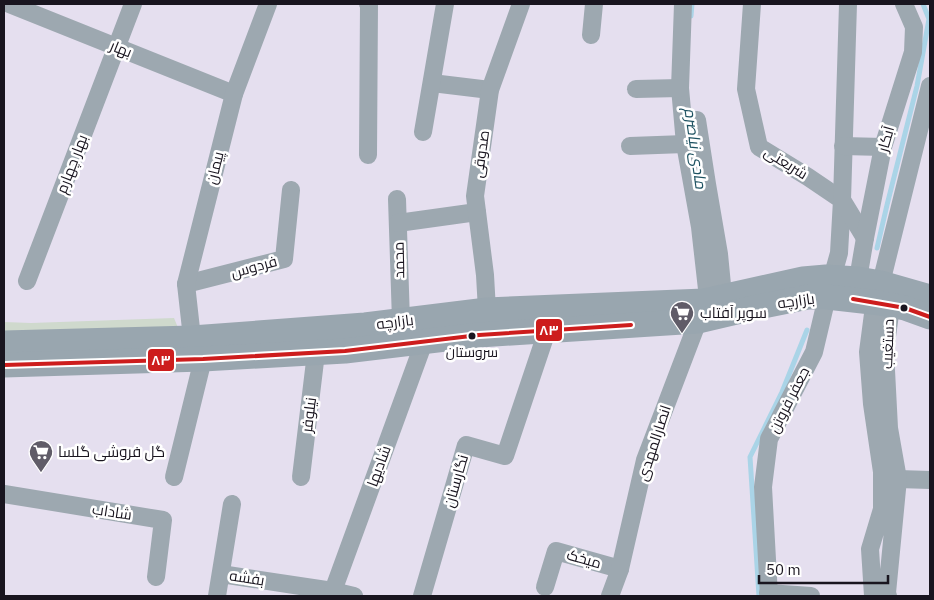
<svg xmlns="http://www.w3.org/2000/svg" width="934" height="600" viewBox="0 0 934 600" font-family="'IBM Plex Sans',Cairo,sans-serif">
  <rect width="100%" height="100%" fill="#e5dfef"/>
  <!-- green -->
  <polygon fill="#cfd9cd" points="174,318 181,335 4,342 4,322 31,323"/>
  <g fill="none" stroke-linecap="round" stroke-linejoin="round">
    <!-- stream -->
    <g stroke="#aad4e7" stroke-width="5">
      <polyline points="691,16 692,4"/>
      <polyline points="877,248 887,205 917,86 929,19 923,4"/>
      <polyline points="759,596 750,457 782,392 807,330"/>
    </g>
    <!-- minor -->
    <g stroke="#9da8b0" stroke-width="18">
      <polyline points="9,4 234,94"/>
      <polyline points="368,4 369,4 368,155"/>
      <polyline points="683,4 680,88 685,144 700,227 708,298 716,299 723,295 719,254 707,184 697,120"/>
      <polyline points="752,4 746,89 759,147 808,177 842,200 839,253 832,278"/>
      <polyline points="848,4 842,200 865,238"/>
      <polyline points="591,35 594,4"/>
      <polyline points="432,83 490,90"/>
      <polyline points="636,89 680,88"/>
      <polyline points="423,132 445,4"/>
      <polyline points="630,146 685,144"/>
      <polyline points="843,146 883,147"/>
      <polyline points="397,199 401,321"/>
      <polyline points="398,223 477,212"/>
      <polyline points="858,279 865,238 883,147 913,52 914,27 904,4"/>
      <polyline points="27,281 133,4"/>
      <polyline points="881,283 930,86"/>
      <polyline points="186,284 284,259 291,190"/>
      <polyline points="487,310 485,275 475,196 490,90 521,4"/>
      <polyline points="192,338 186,284 234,94 268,4"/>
      <polyline points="174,477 203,359"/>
      <polyline points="301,477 316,353"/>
      <polyline points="898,479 930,480"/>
      <polyline points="4,494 163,520 156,577"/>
      <polyline points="221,574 333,591 354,596"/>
      <polyline points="545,587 556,551 620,569"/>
      <polyline points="333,591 424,342"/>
      <polyline points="768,593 811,596"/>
      <polyline points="217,596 232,504"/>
      <polyline points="422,596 466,445 505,456 547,331"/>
      <polyline points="610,596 620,569 645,460 698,321"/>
      <polyline points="769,596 763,487 769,439 814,352 827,297"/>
      <polyline points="873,596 870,549 882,509 882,472 872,404 868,352 873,314 880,303 890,314 885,351 889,428 898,479 887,593 888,596"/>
    </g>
    <!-- secondary -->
    <g stroke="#99a6af" stroke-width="25">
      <polyline points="4,343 192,338 365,325 487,310 704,301 803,279 826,277 858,279 881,283 930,297"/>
      <polyline points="4,365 203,359 345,351 479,335 698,321 749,309 808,297 827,297 880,303 905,308 930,317"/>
    </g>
    <!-- bus-1 casing -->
    <g stroke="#fff" stroke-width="8">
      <g id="bus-1">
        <polyline points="853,299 905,308 930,317"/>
        <polyline points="4,365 203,359 345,351 479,335 631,325"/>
      </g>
    </g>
    <!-- bus-1 -->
    <use href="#bus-1" stroke="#cd1d1d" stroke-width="4"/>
  </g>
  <!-- icons -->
  <defs>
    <g id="supermarket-pin" transform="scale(1.25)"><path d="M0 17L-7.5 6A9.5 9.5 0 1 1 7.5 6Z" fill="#605c68" stroke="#fff"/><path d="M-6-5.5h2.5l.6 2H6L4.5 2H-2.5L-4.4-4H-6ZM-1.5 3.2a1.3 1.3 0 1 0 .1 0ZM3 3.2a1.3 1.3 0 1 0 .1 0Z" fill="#fff"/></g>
  </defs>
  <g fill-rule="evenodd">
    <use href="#supermarket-pin" x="682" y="313"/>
    <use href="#supermarket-pin" x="41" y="452"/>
  </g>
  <!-- markers -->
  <g fill="#19151f" stroke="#fff" stroke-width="2">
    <circle cx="904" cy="308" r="4.5"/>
    <circle cx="472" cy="336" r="4.5"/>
  </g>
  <g text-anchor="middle" stroke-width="5" stroke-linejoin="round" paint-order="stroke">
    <!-- bus labels -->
    <g font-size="14" fill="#19151f" stroke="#fff">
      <text x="472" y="357">سروستان</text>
    </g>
    <!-- street labels -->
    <g font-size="15" fill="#19151f" stroke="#fff">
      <text transform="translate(121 49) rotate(22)" y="5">بهار</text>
      <text transform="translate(886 139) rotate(-74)" y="5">آبکار</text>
      <text transform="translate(481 154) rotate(-82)" y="5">صدوقی</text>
      <text transform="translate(786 163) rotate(32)" y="5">شریعتی</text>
      <text transform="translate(72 164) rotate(-69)" y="5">بهار چهارم</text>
      <text transform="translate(215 168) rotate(-76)" y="5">پیمان</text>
      <text transform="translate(399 260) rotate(-91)" y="5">محمد</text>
      <text transform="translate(254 267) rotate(-15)" y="5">فردوس</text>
      <text transform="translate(796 301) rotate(-8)" y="5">بازارچه</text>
      <text transform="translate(395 322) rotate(-7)" y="5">بازارچه</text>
      <text transform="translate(888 344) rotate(-88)" y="5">دستغیب</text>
      <text transform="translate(789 400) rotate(-63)" y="5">جعفر فروتن</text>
      <text transform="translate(309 415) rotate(-83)" y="5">نیلوفر</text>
      <text transform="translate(654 443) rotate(-72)" y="5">انصارالمهدی</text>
      <text transform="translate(379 466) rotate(-70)" y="5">شادیها</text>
      <text transform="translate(456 481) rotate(-74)" y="5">نگارستان</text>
      <text transform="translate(112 512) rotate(9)" y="5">شاداب</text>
      <text transform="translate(584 559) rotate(16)" y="5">میخک</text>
      <text transform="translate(247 578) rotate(9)" y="5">بفشه</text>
    </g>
    <!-- poi labels -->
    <g font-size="15" fill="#19151f" stroke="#fff" text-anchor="start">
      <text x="700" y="318">سوپر آفتاب</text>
      <text x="58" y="457">گل فروشی گلسا</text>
    </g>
    <!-- water labels -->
    <g font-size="16" font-style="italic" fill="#1e5261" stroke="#fff">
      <text transform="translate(696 148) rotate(82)" y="6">مادی نیاصرم</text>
    </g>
  </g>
  <g stroke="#fff" stroke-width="2">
    <rect x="535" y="318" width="28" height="24" rx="5" fill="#cd1d1d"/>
    <rect x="147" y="348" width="28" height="24" rx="5" fill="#cd1d1d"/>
  </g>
  <g font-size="14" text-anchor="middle" font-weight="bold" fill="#fff">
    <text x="549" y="335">۸۳</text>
    <text x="161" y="365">۸۳</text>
  </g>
  <!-- border -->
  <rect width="934" height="600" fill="none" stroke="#19151f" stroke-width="10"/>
  <!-- scale -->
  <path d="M759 575v8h129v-8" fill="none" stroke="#19151f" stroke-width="2.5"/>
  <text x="766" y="575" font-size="15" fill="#19151f" stroke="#ffffff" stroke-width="4" paint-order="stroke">50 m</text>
</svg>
